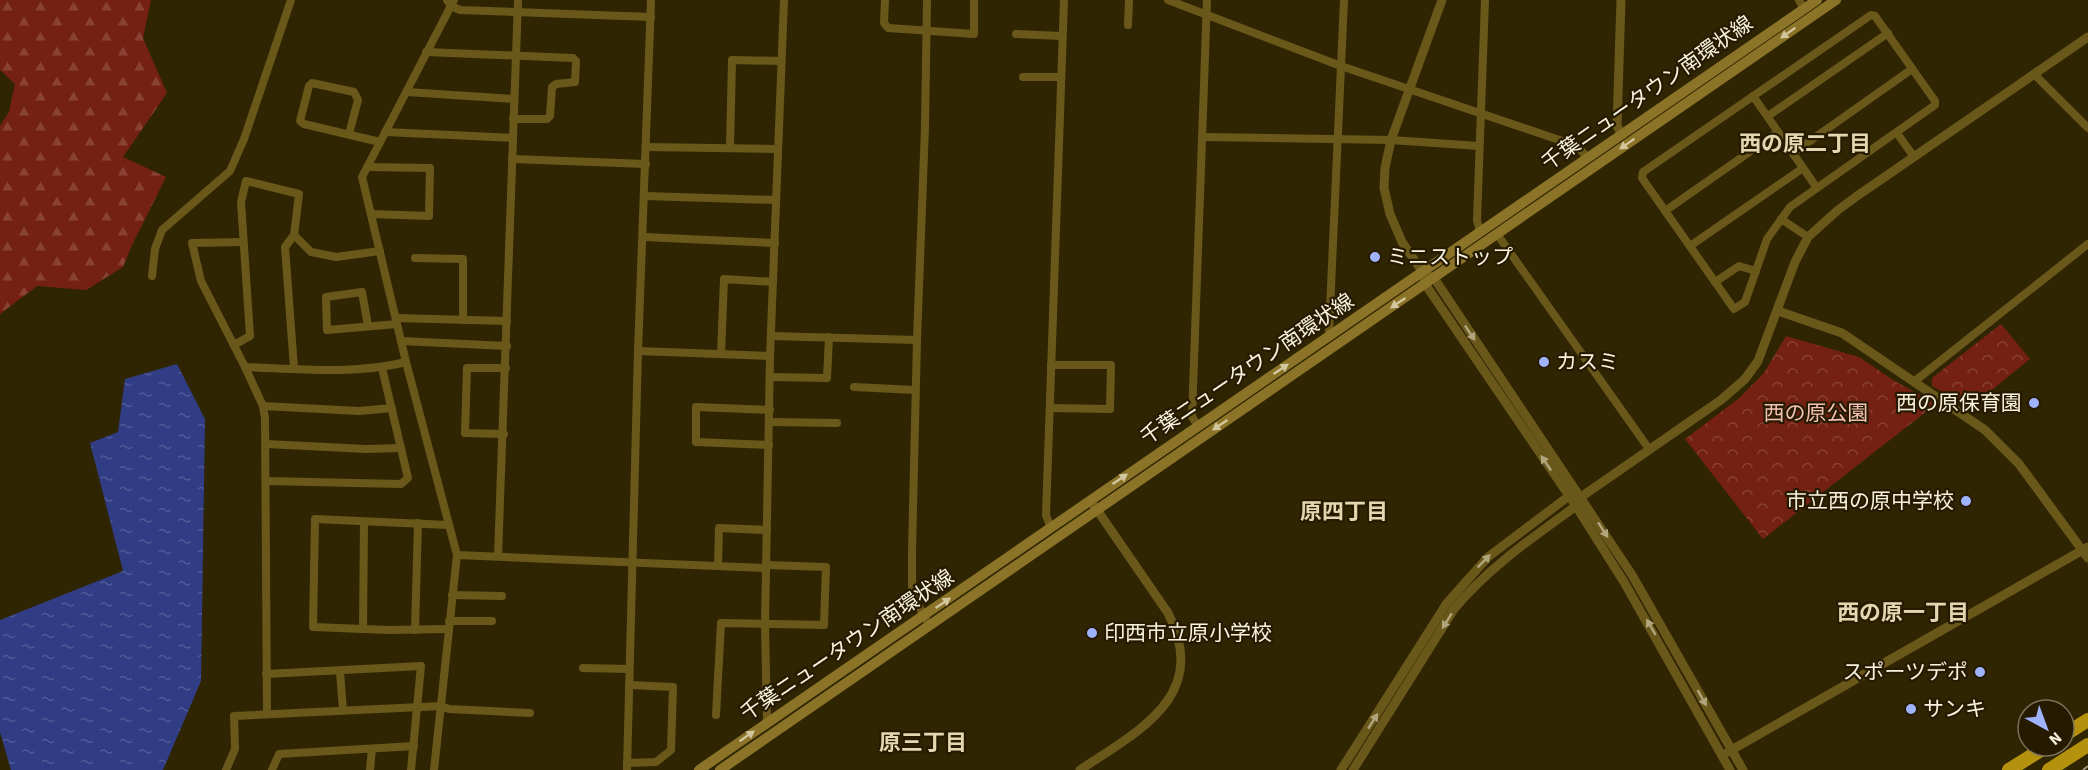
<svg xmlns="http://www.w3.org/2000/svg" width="2088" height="770" viewBox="0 0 2088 770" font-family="'Source Sans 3','Noto Sans JP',sans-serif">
  <defs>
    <pattern id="forest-firs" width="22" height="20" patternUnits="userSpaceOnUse" patternTransform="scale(1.5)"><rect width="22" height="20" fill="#742012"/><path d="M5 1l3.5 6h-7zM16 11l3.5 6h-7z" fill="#894134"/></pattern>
    <pattern id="park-crowns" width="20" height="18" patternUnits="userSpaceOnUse" patternTransform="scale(1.5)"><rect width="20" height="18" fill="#742012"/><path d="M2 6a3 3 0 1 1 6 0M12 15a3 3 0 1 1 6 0" fill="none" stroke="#894134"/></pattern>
    <pattern id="water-ripples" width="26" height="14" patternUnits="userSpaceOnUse" patternTransform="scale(1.5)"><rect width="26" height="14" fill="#303d85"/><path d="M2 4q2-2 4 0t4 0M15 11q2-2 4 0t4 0" fill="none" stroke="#4f5a96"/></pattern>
  </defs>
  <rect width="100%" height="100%" fill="#2f2503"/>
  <!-- forest -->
  <polygon fill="url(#forest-firs)" points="0,0 151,0 143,38 167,93 123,157 166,177 132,245 123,267 86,290 37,286 0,314 0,126 9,112 15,84 0,70"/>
  <!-- park -->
  <g fill="url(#park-crowns)">
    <polygon points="2001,324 2030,359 1970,408 1932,386 1932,378"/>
    <polygon points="1786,336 1859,357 1893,380 1936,404 1763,539 1685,439 1738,399 1764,373"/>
  </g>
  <!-- water -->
  <polygon fill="url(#water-ripples)" points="177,364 205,419 201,681 163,770 11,770 0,732 0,620 123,571 90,443 118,432 125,379"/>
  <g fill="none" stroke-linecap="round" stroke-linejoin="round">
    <!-- minor -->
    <g stroke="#6a581b" stroke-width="8">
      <polyline points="447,0 451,6 460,10 651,17"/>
      <polyline points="885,0 884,23 888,28 974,34 974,0"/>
      <polyline points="927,0 925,127 917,340 912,551 912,594 929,625"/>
      <polyline points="1168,0 1341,66 1577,146 1588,158"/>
      <polyline points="1799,0 1804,9"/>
      <polygon points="1871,15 1875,16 1935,101 1935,105 1790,207 1767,239 1745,302 1734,309 1642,178 1643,172"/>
      <polyline points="1128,25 1129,0"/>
      <polyline points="1016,34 1062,36"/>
      <polyline points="426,52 573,58 576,61 575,82 556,84 552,87 550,116 547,119 513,119"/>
      <polyline points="2034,74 2088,128"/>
      <polyline points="1023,77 1060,77"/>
      <polyline points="407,92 514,99"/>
      <polyline points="1753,96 1817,188"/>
      <polyline points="1768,116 1888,33"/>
      <polyline points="385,132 513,138"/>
      <polyline points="1897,133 1914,157"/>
      <polyline points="349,134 358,100 354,92 312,83 309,86 300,121 304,124 380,142"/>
      <polyline points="1202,137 1391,140 1479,146"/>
      <polyline points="646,147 777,149"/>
      <polyline points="730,148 732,60 781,61"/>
      <polyline points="1793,153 1912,69"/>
      <polyline points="512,159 646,164"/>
      <polyline points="367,167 430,168 429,216 371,214"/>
      <polyline points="645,196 776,200"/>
      <polyline points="1665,211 1778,132"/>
      <polyline points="1781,219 1808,237"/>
      <polyline points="1480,232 1477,220 1485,0"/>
      <polyline points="1497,234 1649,449"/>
      <polyline points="294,235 311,252 336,257 380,251"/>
      <polyline points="643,237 775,243"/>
      <polyline points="243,242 192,243 201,281 245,367 263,406 265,418 267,713"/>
      <polyline points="1690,246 1803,168"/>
      <polyline points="415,258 463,259 463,320"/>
      <polyline points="152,276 155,249 162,230 230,171 244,139 291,0"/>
      <polyline points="1715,282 1739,266 1756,271"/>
      <polyline points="396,318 507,321"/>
      <polyline points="368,326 362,292 326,297 327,330 397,324"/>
      <polyline points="1332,334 1329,331 1344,0"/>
      <polyline points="771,336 917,340"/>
      <polyline points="401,341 507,346"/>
      <polyline points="234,345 250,336 241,202 246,181 299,194 294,235 285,247 294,368"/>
      <polyline points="638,351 770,356"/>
      <polyline points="721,354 724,279 773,282"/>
      <path d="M245,367C299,369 354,375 406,362"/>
      <polyline points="770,377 827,378 829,337"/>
      <polyline points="1915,381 2088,244"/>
      <polyline points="854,387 915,390"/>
      <polyline points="263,406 359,411 392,408"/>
      <polyline points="1050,408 1110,409 1111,365 1051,365"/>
      <polyline points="770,422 837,423"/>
      <polyline points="1198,426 1192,417 1207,0"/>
      <polyline points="504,434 465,433 467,368 506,368"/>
      <polyline points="266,444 366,449 401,448"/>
      <polyline points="769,445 696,442 696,407 770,410"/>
      <polyline points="266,481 401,484 408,478 382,368"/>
      <polyline points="448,525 315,519 313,627 388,630 448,629"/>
      <polyline points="1051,528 1046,515 1064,0"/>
      <polyline points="457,555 766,568"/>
      <polyline points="498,556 518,0"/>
      <polyline points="718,566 719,528 767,530"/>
      <polyline points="452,595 502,596"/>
      <polyline points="449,621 492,621"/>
      <polyline points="363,629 364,522"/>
      <polyline points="415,630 418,523"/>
      <polyline points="583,668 629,669"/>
      <polyline points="340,672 343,710"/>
      <polyline points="266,674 421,666 411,770"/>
      <polyline points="716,715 721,623 824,625 826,567 766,565"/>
      <polyline points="767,722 765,624 770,356 784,0"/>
      <polyline points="627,763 656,762 671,750 673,687 629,685"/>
      <polyline points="226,770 235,749 234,716 441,706 449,709 530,713"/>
      <polyline points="272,770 279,754 414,746"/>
      <polyline points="370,770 372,749"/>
      <polyline points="434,770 457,555 406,362 362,177 454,0"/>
      <polyline points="627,770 638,351 651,0"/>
    </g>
    <!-- tertiary -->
    <g stroke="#6a581b" stroke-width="9">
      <polyline points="1442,0 1391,140 1385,168 1384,188 1390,214 1402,242 1422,271 1425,284 1576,506 1624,582 1730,770"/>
      <polyline points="1621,0 1617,126 1622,135"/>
      <polyline points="1429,276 1434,278 1632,575 1743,770"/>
      <polyline points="1778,311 1842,333 1985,430 2019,464 2088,558"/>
      <polyline points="1728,752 2088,547"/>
      <path d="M1080,770C1138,731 1211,696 1168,613L1093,504"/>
      <polyline points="1341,770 1447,603 1488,557 1569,496 1573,496"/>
      <path d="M1353,770L1454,609C1489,567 1532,538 1576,506L1581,497L1721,400L1745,379L1758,361L1795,262L1808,237L1838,210L1857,196L2088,37"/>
    </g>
    <!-- secondary -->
    <g stroke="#8b7427" stroke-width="10">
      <polyline points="699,770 1817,0"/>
      <polyline points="720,770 1836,0"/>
    </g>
    <!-- trunk -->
    <g stroke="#b4920e" stroke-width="14">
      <polyline points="2064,735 2088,720"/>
      <polyline points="2009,770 2047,746"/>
      <polyline points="2049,770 2088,745"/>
    </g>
    <!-- rail -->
    <polyline stroke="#9f987e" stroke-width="2" stroke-dasharray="9 4.5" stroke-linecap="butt" points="2083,770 2088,766"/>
  </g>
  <!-- one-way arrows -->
  <defs><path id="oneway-solid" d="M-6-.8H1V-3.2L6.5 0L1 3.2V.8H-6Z" transform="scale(1.5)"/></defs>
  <g fill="#d2c69f">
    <use href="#oneway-solid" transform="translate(1788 33) rotate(145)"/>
    <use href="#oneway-solid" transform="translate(1627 144) rotate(145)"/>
    <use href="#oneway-solid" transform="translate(1398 303) rotate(146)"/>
    <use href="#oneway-solid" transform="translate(1281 369) rotate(-34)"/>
    <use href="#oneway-solid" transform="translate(1220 425) rotate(146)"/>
    <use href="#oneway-solid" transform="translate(1120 479) rotate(-34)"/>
    <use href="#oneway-solid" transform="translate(943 603) rotate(-34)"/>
    <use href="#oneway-solid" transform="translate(747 736) rotate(-35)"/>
  </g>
  <g fill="#b1a57d">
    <use href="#oneway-solid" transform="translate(1470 333) rotate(56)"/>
    <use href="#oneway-solid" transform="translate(1546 463) rotate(-124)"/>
    <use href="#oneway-solid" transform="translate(1603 530) rotate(57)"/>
    <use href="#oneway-solid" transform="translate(1484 561) rotate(-45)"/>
    <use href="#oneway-solid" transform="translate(1447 621) rotate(122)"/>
    <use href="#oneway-solid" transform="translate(1651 627) rotate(-120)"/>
    <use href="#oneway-solid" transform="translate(1702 698) rotate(61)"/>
    <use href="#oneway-solid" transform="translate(1373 721) rotate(-58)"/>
  </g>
  <!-- markers -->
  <g fill="#9fb3fd" stroke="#261b00" stroke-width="2">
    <circle cx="1375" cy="257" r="6"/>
    <circle cx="1544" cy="362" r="6"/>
    <circle cx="2034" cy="403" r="6"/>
    <circle cx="1966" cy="501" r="6"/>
    <circle cx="1092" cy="633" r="6"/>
    <circle cx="1980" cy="672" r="6"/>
    <circle cx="1911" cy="709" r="6"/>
  </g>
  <g text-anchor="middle" stroke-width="4.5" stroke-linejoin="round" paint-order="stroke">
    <!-- street labels -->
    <g font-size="21" fill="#f8f2df" stroke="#261b00">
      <text transform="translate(1647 93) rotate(-35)" y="7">千葉ニュータウン南環状線</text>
      <text transform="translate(1247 369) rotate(-34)" y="7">千葉ニュータウン南環状線</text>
      <text transform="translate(847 645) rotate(-34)" y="7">千葉ニュータウン南環状線</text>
    </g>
    <!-- poi labels -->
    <g font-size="21" fill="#f8f2df" stroke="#261b00" text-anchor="start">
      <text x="1387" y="264">ミニストップ</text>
      <text x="1556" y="369">カスミ</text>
      <text x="2022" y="410" text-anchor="end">西の原保育園</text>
      <text x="1954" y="508" text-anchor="end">市立西の原中学校</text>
      <text x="1104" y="640">印西市立原小学校</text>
      <text x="1968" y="679" text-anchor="end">スポーツデポ</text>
      <text x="1923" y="716">サンキ</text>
    </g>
    <!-- park labels -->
    <g font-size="21" fill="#f3c0b6" stroke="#261b00">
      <text x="1816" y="420">西の原公園</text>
    </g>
    <!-- neighbourhood labels -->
    <g font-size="22" font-weight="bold" fill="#e3d6b0" stroke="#261b00">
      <text x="1805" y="151">西の原二丁目</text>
      <text x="1344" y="519">原四丁目</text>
      <text x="1903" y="620">西の原一丁目</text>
      <text x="923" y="750">原三丁目</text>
    </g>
  </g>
  <!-- north arrow -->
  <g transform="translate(2046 728) rotate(139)"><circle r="28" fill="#261b00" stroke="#7a7159" stroke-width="1.5"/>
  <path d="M0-4.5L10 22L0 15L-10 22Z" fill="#9fb3fd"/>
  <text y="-9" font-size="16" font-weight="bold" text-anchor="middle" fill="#f8f2df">N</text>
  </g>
</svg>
